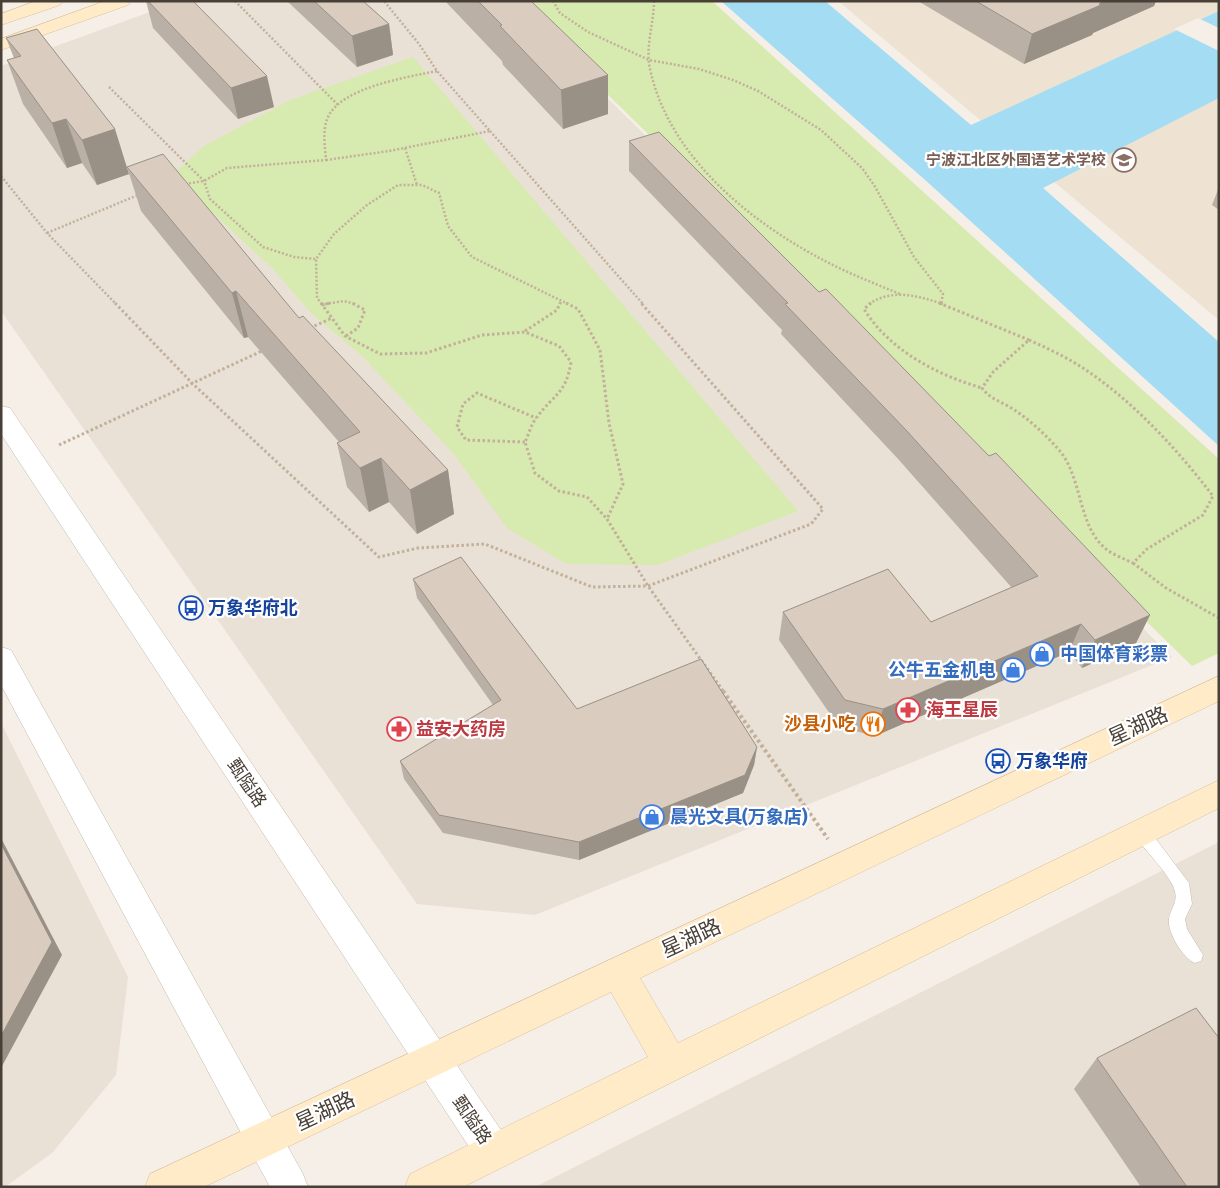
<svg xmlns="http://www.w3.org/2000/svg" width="1220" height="1188" viewBox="0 0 1220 1188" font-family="'Fira Sans','Noto Sans SC',sans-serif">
  <rect width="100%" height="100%" fill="#f5efe8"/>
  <!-- residential -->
  <g fill="#e9e1d6">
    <polygon points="180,1 508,1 679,168 1172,657 535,915 417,904 1,311 1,66"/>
    <polygon points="1,723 128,977 116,1075 52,1153 5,1187 1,1187"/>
    <polygon points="1219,842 1219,1187 535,1187"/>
  </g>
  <!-- education -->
  <polygon fill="#eee3d2" points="838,1 1219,1 1219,320"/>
  <!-- green -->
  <g fill="#d7eab0">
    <polygon points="512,1 712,1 1219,459 1219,653 1192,666"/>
    <polygon points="413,57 798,511 658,565 566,564 507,528 453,453 362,356 310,312 273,269 172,175 204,146 290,100"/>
  </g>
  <!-- water -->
  <polygon fill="#a3dcf3" points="721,1 825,1 971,125 1219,11 1219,98 1043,188 1219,342 1219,446 924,179"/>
  <!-- pier -->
  <polygon fill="#f5efe8" points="1198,18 1219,28 1219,51 1174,29"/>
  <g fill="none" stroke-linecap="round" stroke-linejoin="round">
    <!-- lane casing -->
    <g stroke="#c4b9ad" stroke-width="1">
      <path id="lane" d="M1141,825L1147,827L1189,883L1192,904L1185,919L1187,929L1203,955L1201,961L1195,963C1183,958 1167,932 1169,919C1171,907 1180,901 1173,886C1168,874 1144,848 1135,837L1133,832L1135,827Z"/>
    </g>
    <!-- street casing -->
    <g stroke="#c4b9ad" stroke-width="1">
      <g id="street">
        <polygon points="1,406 10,408 507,1139 512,1152 507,1165 494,1170 481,1165 1,434"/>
        <polygon points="1,647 11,650 303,1174 308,1187 270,1187 1,685"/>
      </g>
    </g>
    <!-- secondary casing -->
    <g stroke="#d9c099" stroke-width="1">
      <g id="secondary">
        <polygon points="36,1 63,1 60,5 1,25 1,14"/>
        <polygon points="105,1 131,1 128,5 1,50 1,39"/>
        <polygon points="1219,676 1219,701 640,978 678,1043 1219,780 1219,808 463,1187 405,1187 410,1174 648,1057 611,992 204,1187 145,1187 150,1174"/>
      </g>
    </g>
    <!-- path-far2 -->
    <g stroke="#c3b09b" stroke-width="2.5" stroke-dasharray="2 2" stroke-linecap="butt">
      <polyline points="235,1 338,105"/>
      <polyline points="553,1 560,13 588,32 649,60 699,69 733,80 758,91 821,130 862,168 874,185 914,257 943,294 941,304"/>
      <path d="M654,1C654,23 645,47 650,69C669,157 751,223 827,262C850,274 876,284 900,294"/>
      <polyline points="109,87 204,181 210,199 263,247 294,257 316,259"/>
      <polyline points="490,131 643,304"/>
      <polyline points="405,148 417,185"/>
      <polyline points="326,160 389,151 490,131 437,71 419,44 384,1"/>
      <polyline points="1,176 47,233 116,304"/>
      <path d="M185,184L204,181L227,168L326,160C325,147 322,130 328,117C342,87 408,77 437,71"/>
      <polyline points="47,233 138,195"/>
      <polyline points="322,304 317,298 316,259 334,234 367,205 398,185 422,185 439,193 448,226 472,257 568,304"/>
      <polyline points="325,304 344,301 355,304"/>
      <polyline points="560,304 561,301"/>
      <path d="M869,304C893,288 918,296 943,304"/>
    </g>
    <!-- path-far1 -->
    <g stroke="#c3b09b" stroke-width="3" stroke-dasharray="2.5 2.5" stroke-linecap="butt">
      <polyline points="115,303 193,384 379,557 418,548 485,544 592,587 648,586 811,524 823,509 641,303"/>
      <path d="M321,303L345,336L380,354L426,353L482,335L525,332L559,346L571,362C566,394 554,394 537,417C531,424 529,434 525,442L535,473L559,491L587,497L607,519"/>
      <polyline points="566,303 578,309 600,350 609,423 623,484 607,519"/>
      <path d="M871,303L864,309C889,350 937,375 982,388"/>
      <polyline points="939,303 1029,340"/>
      <polyline points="322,305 330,303"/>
      <polyline points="941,305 941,303"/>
      <polyline points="310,328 332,318"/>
      <polyline points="525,331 557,310 560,303"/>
      <polyline points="346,336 358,328 365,310 352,303"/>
      <path d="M1029,340C1047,348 1066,357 1083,368C1133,401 1177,449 1213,496L1203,515L1147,549L1133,563C1125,559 1113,555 1106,549C1077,525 1083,478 1059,450C1046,435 1030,420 1013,409C1002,402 990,399 982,388L993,372Z"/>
      <polyline points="525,442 466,440 457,427 463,404 477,393 536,418"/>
      <polyline points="59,445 264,350"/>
      <polyline points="607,519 648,586 724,692"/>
      <polyline points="1133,563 1166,588 1219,618"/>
    </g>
    <!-- path -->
    <polyline stroke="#c3b09b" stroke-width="4" stroke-dasharray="3 3" stroke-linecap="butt" points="723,691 828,839"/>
    <!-- lane -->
    <use href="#lane" fill="#fff" fill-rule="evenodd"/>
    <!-- street -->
    <use href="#street" fill="#fff" fill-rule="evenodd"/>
    <!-- secondary -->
    <use href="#secondary" fill="#ffebc8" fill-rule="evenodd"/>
  </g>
  <!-- wall -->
  <g fill="#bbb0a5">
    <polygon points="146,1 193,1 274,107 238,119 153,28"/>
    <polygon points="287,1 363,1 389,24 393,55 357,67"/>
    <polygon points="445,1 531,1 608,114 563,129 503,65 502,61"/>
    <polygon points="918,1 1156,1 1154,6 1093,33 1092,35 1024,64"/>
    <polygon points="6,38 129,174 97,185 82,163 67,168 23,104 7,60 14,58"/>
    <polygon points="629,141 819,292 989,456 1150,615 1136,643 1082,668 1069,652 875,736 839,727 779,640 783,612 931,622 1012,588 899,460 781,334 782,330 629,171"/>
    <polygon points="127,167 299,318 448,470 454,514 417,534 389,502 369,512 347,487 337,443 339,442 248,337 244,338 141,211"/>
    <polygon points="1219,187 1219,210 1212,205"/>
    <polygon points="413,579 577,709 757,747 754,765 743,793 579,860 443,833 404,779 400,761 493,705 417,598"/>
    <polygon points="1097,1058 1219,1187 1141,1187 1074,1089"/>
  </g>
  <!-- shaded-wall -->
  <g fill="#999086">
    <polygon points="1104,1 1156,1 1154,6 1093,33 1092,35 1024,64 1032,34"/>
    <polygon points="389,24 393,55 357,67 352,36"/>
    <polygon points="608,75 608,114 563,129 561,90"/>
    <polygon points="267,76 274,107 238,119 231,88"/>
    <polygon points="66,119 82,163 67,168 52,123"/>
    <polygon points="115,129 129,174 97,185 82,140"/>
    <polygon points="236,291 248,337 244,338 232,293"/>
    <polygon points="381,458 389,502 369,512 360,468"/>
    <polygon points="448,470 454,514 417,534 410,490"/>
    <polygon points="1150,615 1136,643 1082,668 1095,640"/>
    <polygon points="1081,624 1069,652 875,736 883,709"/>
    <polygon points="757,747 754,765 743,793 579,860 579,842"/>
    <polygon points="1,838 62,955 1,1068"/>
  </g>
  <!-- building -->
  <g fill="#dacdc0" stroke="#999086">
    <polygon points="148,1 193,1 267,76 231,88"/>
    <polygon points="314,1 363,1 389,24 352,36"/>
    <polygon points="478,1 531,1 608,75 561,90 500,26 502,25"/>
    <polygon points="976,1 1104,1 1099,4 1101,5 1032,34"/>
    <polygon points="37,29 115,129 82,140 66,119 52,123 7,60 21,56 6,38"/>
    <polygon points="659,132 819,292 826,289 989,456 996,453 1150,615 1095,640 1081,624 883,709 845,700 783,612 888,569 931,622 1038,576 906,430 785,304 788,303 629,141"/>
    <polygon points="163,154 299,318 303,316 448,470 410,490 381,458 360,468 337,443 360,432 236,291 232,293 127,167"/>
    <polygon points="461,557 577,709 701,659 757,747 745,775 579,842 439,815 400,761 501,700 413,579"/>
    <polygon points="1,844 52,942 1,1036"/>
    <polygon points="1196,1008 1219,1038 1219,1187 1187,1187 1097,1058"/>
  </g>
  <!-- icons -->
  <defs>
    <g id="school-ring" transform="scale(1.25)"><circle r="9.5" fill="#fff" stroke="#8d6e63" stroke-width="1.5"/><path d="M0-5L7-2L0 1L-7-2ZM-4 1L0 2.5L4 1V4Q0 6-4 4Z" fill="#8d6e63"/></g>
    <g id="bus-ring" transform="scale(1.25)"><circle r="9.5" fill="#fff" stroke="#1a4fb4" stroke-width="1.5"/><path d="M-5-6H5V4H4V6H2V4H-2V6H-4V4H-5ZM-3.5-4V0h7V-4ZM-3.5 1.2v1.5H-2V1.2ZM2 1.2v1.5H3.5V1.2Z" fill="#1a4fb4"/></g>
    <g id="shop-ring" transform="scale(1.25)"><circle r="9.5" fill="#fff" stroke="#3f7fe0" stroke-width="1.5"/><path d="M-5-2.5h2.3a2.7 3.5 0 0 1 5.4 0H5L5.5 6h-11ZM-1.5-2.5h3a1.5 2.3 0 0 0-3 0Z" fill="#3f7fe0"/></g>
    <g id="pharmacy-ring" transform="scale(1.25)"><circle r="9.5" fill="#fff" stroke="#e0444e" stroke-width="1.5"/><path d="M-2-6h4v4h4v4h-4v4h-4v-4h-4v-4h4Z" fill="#e0444e"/></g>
    <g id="restaurant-ring" transform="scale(1.25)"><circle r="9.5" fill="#fff" stroke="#e8710a" stroke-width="1.5"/><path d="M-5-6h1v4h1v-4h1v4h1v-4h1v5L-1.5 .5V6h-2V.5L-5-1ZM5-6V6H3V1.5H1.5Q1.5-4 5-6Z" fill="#e8710a"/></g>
  </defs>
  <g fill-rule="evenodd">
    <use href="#school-ring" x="1124" y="160"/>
    <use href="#bus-ring" x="191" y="608"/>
    <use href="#shop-ring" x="1042" y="654"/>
    <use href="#shop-ring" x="1013" y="670"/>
    <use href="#pharmacy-ring" x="908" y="710"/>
    <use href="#restaurant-ring" x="873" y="724"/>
    <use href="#pharmacy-ring" x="399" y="729"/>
    <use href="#bus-ring" x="998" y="761"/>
    <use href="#shop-ring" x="652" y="817"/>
  </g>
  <g text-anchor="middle" stroke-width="4.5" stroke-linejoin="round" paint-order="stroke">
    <!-- far-education labels -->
    <g font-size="15" font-weight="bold" fill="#785e54" stroke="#fff" text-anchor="end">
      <text x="1106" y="165">宁波江北区外国语艺术学校</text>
    </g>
    <!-- transit labels -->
    <g font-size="18" font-weight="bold" fill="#164399" stroke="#fff" text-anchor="start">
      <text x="208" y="614">万象华府北</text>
      <text x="1016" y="767">万象华府</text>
    </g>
    <!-- shop labels -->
    <g font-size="18" font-weight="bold" fill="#366cbe" stroke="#fff" text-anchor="start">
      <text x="1060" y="660">中国体育彩票</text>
      <text x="996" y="676" text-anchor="end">公牛五金机电</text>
      <text x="670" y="823">晨光文具(万象店)</text>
    </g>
    <!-- health labels -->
    <g font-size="18" font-weight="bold" fill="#be3a42" stroke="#fff" text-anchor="start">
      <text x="926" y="716">海王星辰</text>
      <text x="416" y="735">益安大药房</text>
    </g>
    <!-- food labels -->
    <g font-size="18" font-weight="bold" fill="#c56008" stroke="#fff" text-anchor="end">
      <text x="856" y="730">沙县小吃</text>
    </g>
    <!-- street labels -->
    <g font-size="18" fill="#483f36" stroke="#fff">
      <text transform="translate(247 783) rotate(56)" y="6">甄隘路</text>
      <text transform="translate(472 1120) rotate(56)" y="6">甄隘路</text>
    </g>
    <!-- near-street labels -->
    <g font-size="21" fill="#483f36" stroke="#fff">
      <text transform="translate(1138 726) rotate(-25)" y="7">星湖路</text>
      <text transform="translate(691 938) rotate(-25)" y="7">星湖路</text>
      <text transform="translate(325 1111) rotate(-25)" y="7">星湖路</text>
    </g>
  </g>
  <!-- border -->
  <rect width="1220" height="1188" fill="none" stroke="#483f36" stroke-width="5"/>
</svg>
